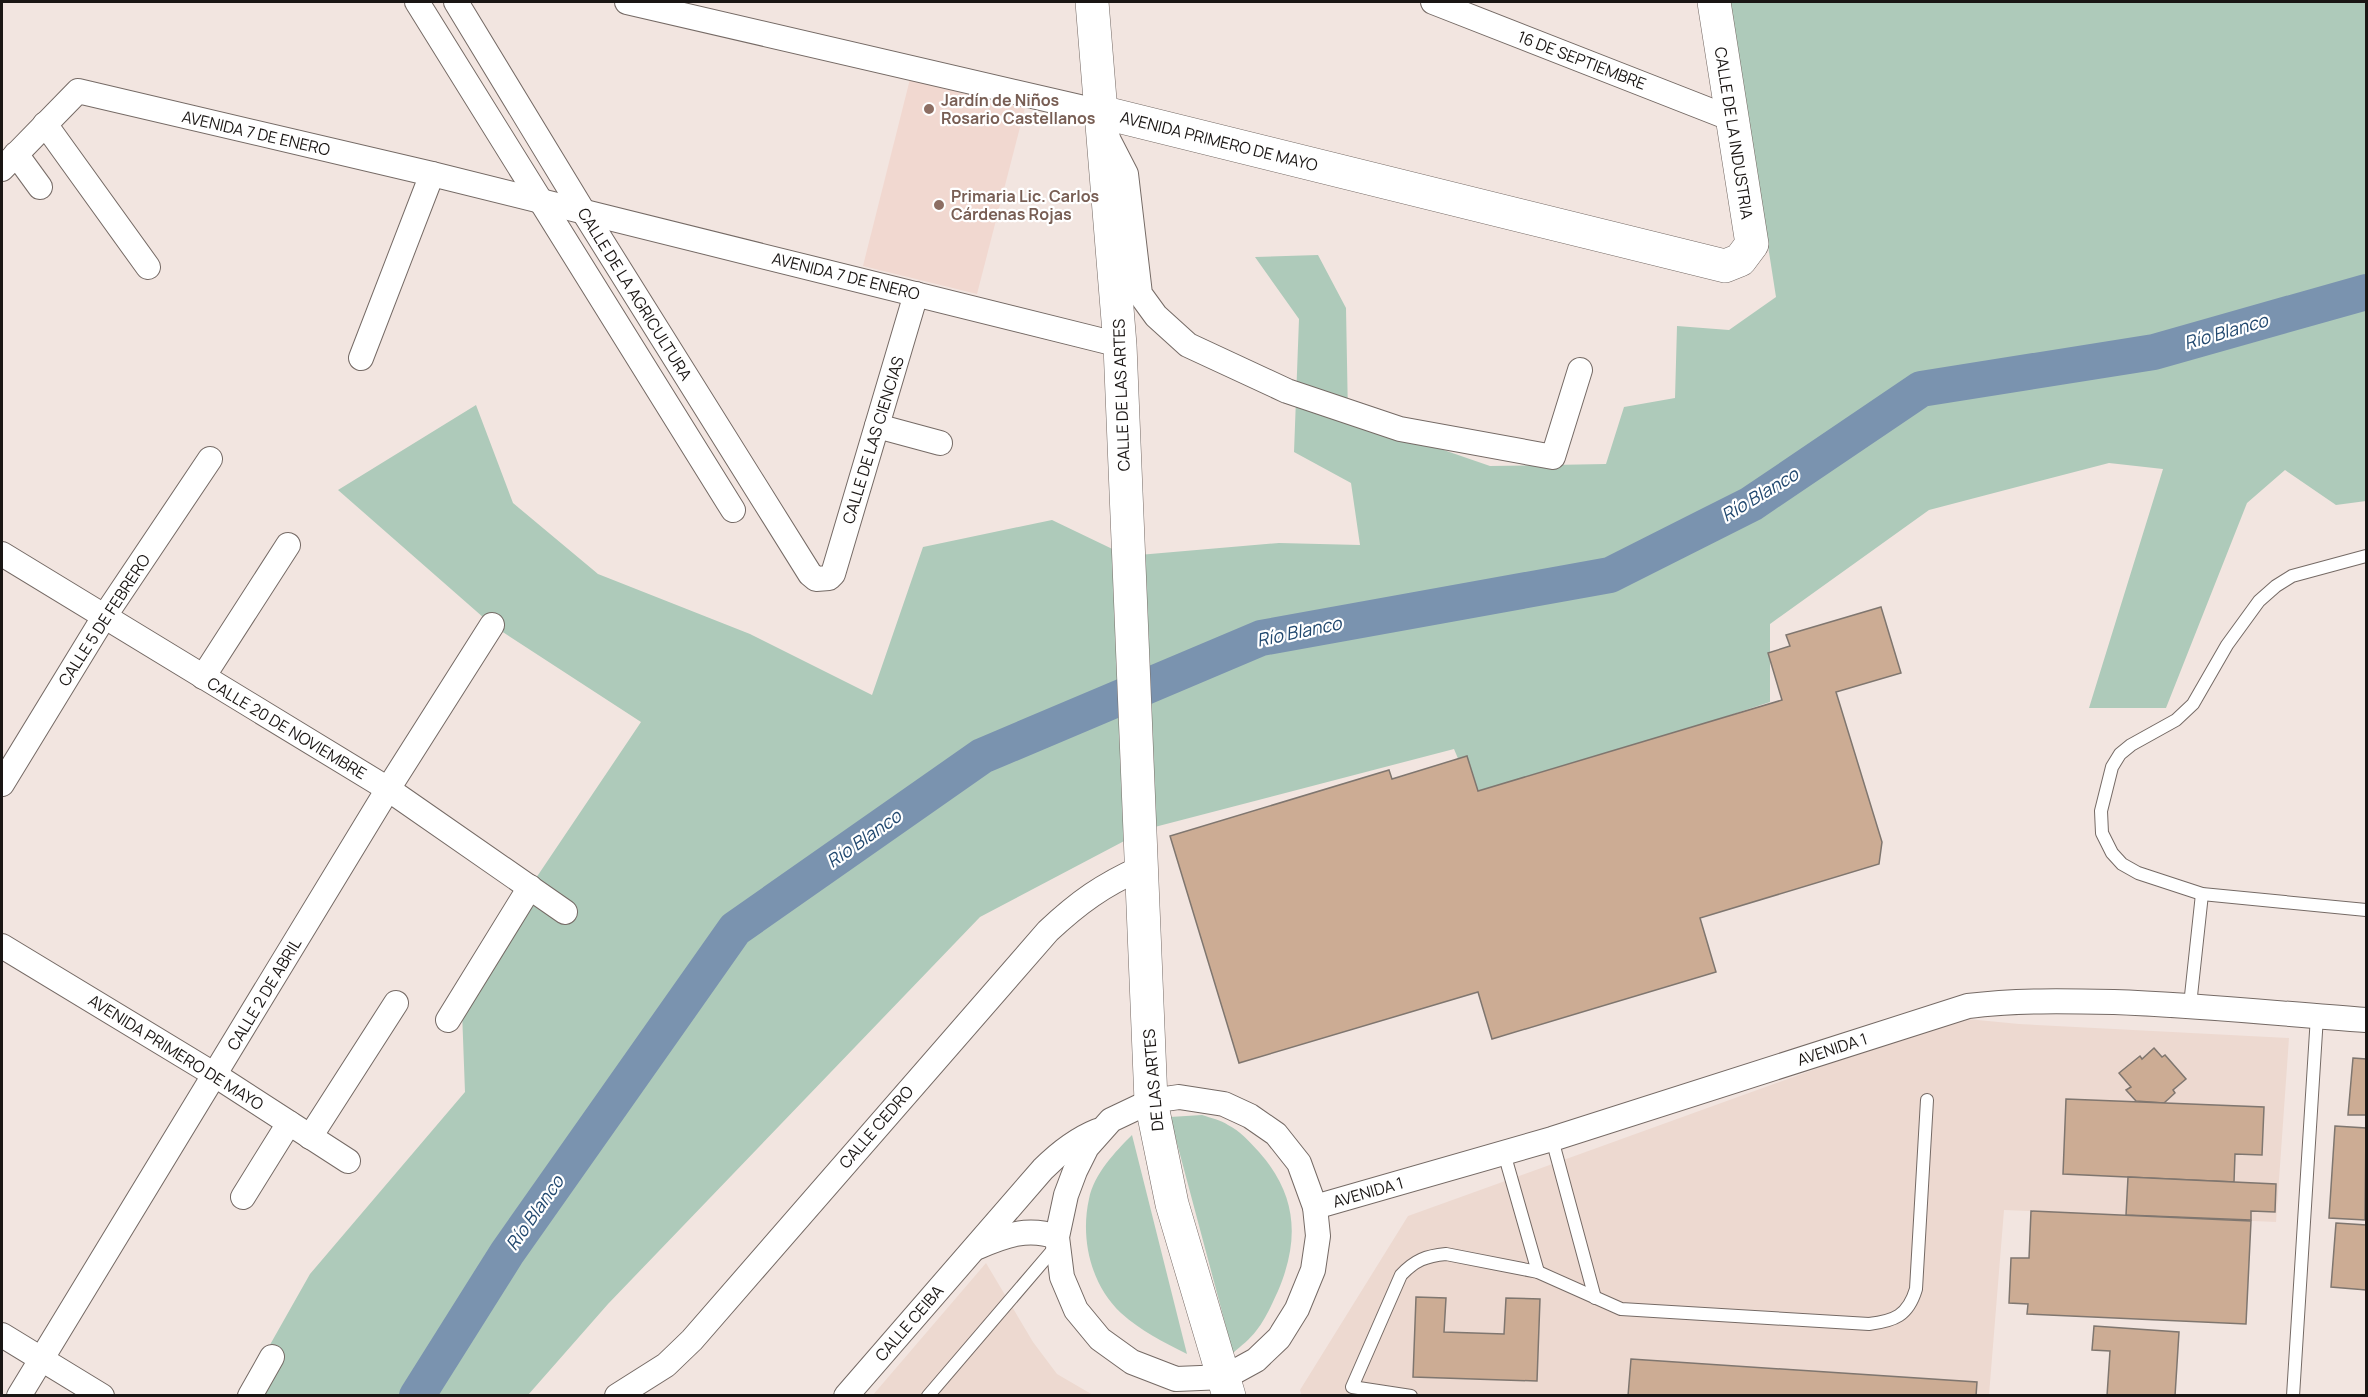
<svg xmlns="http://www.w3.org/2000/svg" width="2368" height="1397" viewBox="0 0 2368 1397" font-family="Manrope,sans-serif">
  <rect width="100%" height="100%" fill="#f2e5e0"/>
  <!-- built -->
  <g fill="#edd9d0">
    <polygon points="1957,1018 2019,1024 2289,1038 2276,1222 2004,1210 1989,1395 1302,1396 1300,1390 1408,1216"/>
    <polygon points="986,1263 1033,1342 1057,1374 1093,1395 872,1396"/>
  </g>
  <!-- education -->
  <polygon fill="#f1d8d0" points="911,75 1027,100 977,294 863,266"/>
  <!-- green -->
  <g fill="#aecaba">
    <polygon points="1730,2 2366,2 2366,501 2336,505 2285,470 2247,503 2166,708 2089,708 2163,469 2109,463 1929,510 1770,624 1770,702 1475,799 1454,749 1147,829 980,917 608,1304 528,1395 241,1396 310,1274 465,1092 462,1011 530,887 641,722 492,625 338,490 476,405 513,503 598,574 750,634 872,695 923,547 1052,520 1127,556 1279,543 1360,545 1351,483 1294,452 1299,319 1255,257 1318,255 1346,308 1348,417 1490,466 1606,464 1624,407 1675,398 1677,326 1729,330 1776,297"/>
    <path d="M1202,1115C1211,1118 1221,1120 1228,1125C1240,1131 1250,1142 1259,1152C1297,1195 1300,1239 1278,1291C1272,1304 1265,1320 1256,1331C1250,1339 1241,1346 1233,1353L1170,1117Z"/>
    <path d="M1132,1135L1187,1354C1163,1342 1141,1331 1121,1313C1091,1285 1080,1239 1089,1199C1094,1174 1115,1152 1132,1135Z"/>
  </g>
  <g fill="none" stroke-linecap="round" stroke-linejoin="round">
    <!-- river -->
    <polyline stroke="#7a93af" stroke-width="36" points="417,1396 507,1253 735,929 982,756 1261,638 1610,575 1751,504 1921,389 2154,352 2366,292"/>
  </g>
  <!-- building -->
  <g fill="#ccac94" stroke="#7f766f" stroke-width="1.5">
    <polygon points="1881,607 1901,673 1836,692 1882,842 1879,864 1700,918 1716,972 1492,1039 1478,992 1239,1063 1170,836 1389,770 1392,779 1467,756 1478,791 1782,700 1768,653 1790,646 1786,635"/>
    <polygon points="2154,1048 2162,1057 2165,1055 2186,1079 2173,1090 2175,1093 2164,1103 2136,1101 2126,1090 2131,1087 2119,1073 2140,1056 2142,1059"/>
    <polygon points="2353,1058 2366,1059 2366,1115 2348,1115"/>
    <polygon points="2066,1099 2264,1107 2262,1155 2235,1154 2234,1182 2063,1174"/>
    <polygon points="2335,1126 2366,1128 2365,1220 2329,1218"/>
    <polygon points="2128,1177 2276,1184 2275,1212 2251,1211 2251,1220 2126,1215"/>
    <polygon points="2031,1211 2251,1221 2246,1324 2027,1314 2028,1304 2009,1303 2011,1258 2029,1258"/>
    <polygon points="2336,1223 2366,1225 2366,1290 2331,1287"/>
    <polygon points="1416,1297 1446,1298 1444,1332 1504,1334 1506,1298 1540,1299 1537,1381 1413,1377"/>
    <polygon points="2094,1326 2179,1332 2175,1396 2107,1396 2110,1351 2092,1350"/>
    <polygon points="1631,1359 1977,1382 1976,1396 1628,1396"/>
  </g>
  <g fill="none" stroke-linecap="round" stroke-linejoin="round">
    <!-- lane casing -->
    <g stroke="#756a65" stroke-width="14">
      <g id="lane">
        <polyline points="2366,556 2292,576 2276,586 2259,601 2227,645 2193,704 2176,720 2131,745 2120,754 2112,767 2101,811 2102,833 2112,853 2122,864 2138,873 2202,894 2366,910"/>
        <polyline points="2190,1005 2202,894"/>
        <polyline points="1552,1139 1595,1298"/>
        <polyline points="1504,1153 1538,1272"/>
        <polyline points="928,1396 1058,1244"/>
        <path d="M1411,1396L1352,1387L1401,1275C1415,1260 1426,1256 1446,1254L1538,1272L1621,1309L1869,1324C1894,1321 1908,1316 1916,1289L1927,1100"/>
        <polyline points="2293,1396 2317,1016"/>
      </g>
    </g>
    <!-- street casing -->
    <g stroke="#756a65" stroke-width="26">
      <g id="street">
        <polyline points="417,2 733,510"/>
        <polyline points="456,2 583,211 810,574 816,579 829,578 833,574 916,294"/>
        <polyline points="627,2 1101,112"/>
        <polyline points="1433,2 1732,119"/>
        <polyline points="45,124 148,267"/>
        <polyline points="1108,139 1126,174 1140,294 1156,316 1188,345 1287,391 1400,429 1553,457 1580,370"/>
        <polyline points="16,154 40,187"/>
        <polyline points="2,169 78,91 432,174 1120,345"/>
        <polyline points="361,358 432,174"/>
        <polyline points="877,426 940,443"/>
        <polyline points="2,554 388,789 565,912"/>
        <polyline points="203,677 288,545"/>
        <polyline points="2,784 104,617 210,459"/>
        <polyline points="2,946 215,1075 348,1161"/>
        <polyline points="448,1020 530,887"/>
        <polygon points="1179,1097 1224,1104 1250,1116 1276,1134 1299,1163 1315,1207 1318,1236 1313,1270 1297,1309 1279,1338 1256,1360 1225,1377 1176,1379 1132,1362 1100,1339 1076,1310 1062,1277 1057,1237 1066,1195 1075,1171 1087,1147 1111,1120 1151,1101"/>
        <polyline points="310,1137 396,1003"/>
        <polyline points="243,1197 289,1123"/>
        <path d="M1315,1207L1552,1139L1968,1006C2017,1000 2065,1001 2114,1002C2199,1005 2282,1014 2366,1020"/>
        <path d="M978,1247C1006,1235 1028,1227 1057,1237"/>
        <polyline points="2,1335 102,1396"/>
        <polyline points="19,1396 388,789 492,625"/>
        <polyline points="250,1396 272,1357"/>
        <path d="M617,1396L666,1365L692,1340L1048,931C1079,902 1103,885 1141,868"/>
        <path d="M846,1396L1043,1169C1059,1153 1075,1140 1097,1131"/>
      </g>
    </g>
    <!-- secondary casing -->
    <g stroke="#756a65" stroke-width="34">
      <g id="secondary">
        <polyline points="1092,2 1120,345 1151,1101 1172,1204 1229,1396"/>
        <polyline points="1101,112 1725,266 1740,260 1752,244 1714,2"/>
      </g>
    </g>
    <!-- lane -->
    <use href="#lane" stroke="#fff" stroke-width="12"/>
    <!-- street -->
    <use href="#street" stroke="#fff" stroke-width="24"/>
    <!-- secondary -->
    <use href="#secondary" stroke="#fff" stroke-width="33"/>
  </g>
  <!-- markers -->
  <g fill="#8d6e63" stroke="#fff" stroke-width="2">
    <circle cx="929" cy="109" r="6"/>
    <circle cx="939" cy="205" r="6"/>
  </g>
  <g text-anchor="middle" stroke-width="4.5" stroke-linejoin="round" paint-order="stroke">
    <!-- street labels -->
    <g font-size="16" fill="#1a1614" stroke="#fff">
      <text transform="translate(1582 60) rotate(21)" y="6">16 DE SEPTIEMBRE</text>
      <text transform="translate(256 133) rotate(13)" y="6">AVENIDA 7 DE ENERO</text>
      <text transform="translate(1734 133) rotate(81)" y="6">CALLE DE LA INDUSTRIA</text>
      <text transform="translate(1219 141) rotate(14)" y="6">AVENIDA PRIMERO DE MAYO</text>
      <text transform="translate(846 276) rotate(14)" y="6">AVENIDA 7 DE ENERO</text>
      <text transform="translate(635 294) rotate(58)" y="6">CALLE DE LA AGRICULTURA</text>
      <text transform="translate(1121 395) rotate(-92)" y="6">CALLE DE LAS ARTES</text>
      <text transform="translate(873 440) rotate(-73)" y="6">CALLE DE LAS CIENCIAS</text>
      <text transform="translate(104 620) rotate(-57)" y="6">CALLE 5 DE FEBRERO</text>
      <text transform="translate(287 728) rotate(31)" y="6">CALLE 20 DE NOVIEMBRE</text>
      <text transform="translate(264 994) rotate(-59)" y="6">CALLE 2 DE ABRIL</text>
      <text transform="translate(1832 1049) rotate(-18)" y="6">AVENIDA 1</text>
      <text transform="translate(176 1052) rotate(32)" y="6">AVENIDA PRIMERO DE MAYO</text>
      <text transform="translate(1153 1080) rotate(-95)" y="6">DE LAS ARTES</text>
      <text transform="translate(876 1127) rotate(-49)" y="6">CALLE CEDRO</text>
      <text transform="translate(1368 1192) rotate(-16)" y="6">AVENIDA 1</text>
      <text transform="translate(909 1323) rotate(-49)" y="6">CALLE CEIBA</text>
    </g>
    <!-- education labels -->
    <g font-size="16" font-weight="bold" fill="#785e54" stroke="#fff" text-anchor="start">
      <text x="941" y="106">Jardín de Niños<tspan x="941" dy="18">Rosario Castellanos</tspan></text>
      <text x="951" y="202">Primaria Lic. Carlos<tspan x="951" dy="18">Cárdenas Rojas</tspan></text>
    </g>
    <!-- water labels -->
    <g font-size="18" font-style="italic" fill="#21486f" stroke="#fff">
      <text transform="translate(2226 332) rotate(-16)" y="6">Río Blanco</text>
      <text transform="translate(1760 495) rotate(-31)" y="6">Río Blanco</text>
      <text transform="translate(1299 632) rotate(-12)" y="6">Río Blanco</text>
      <text transform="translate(864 839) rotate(-35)" y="6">Río Blanco</text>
      <text transform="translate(535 1213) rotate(-55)" y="6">Río Blanco</text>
    </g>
  </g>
  <!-- border -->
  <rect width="2368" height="1397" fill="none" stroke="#1a1614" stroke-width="6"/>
</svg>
